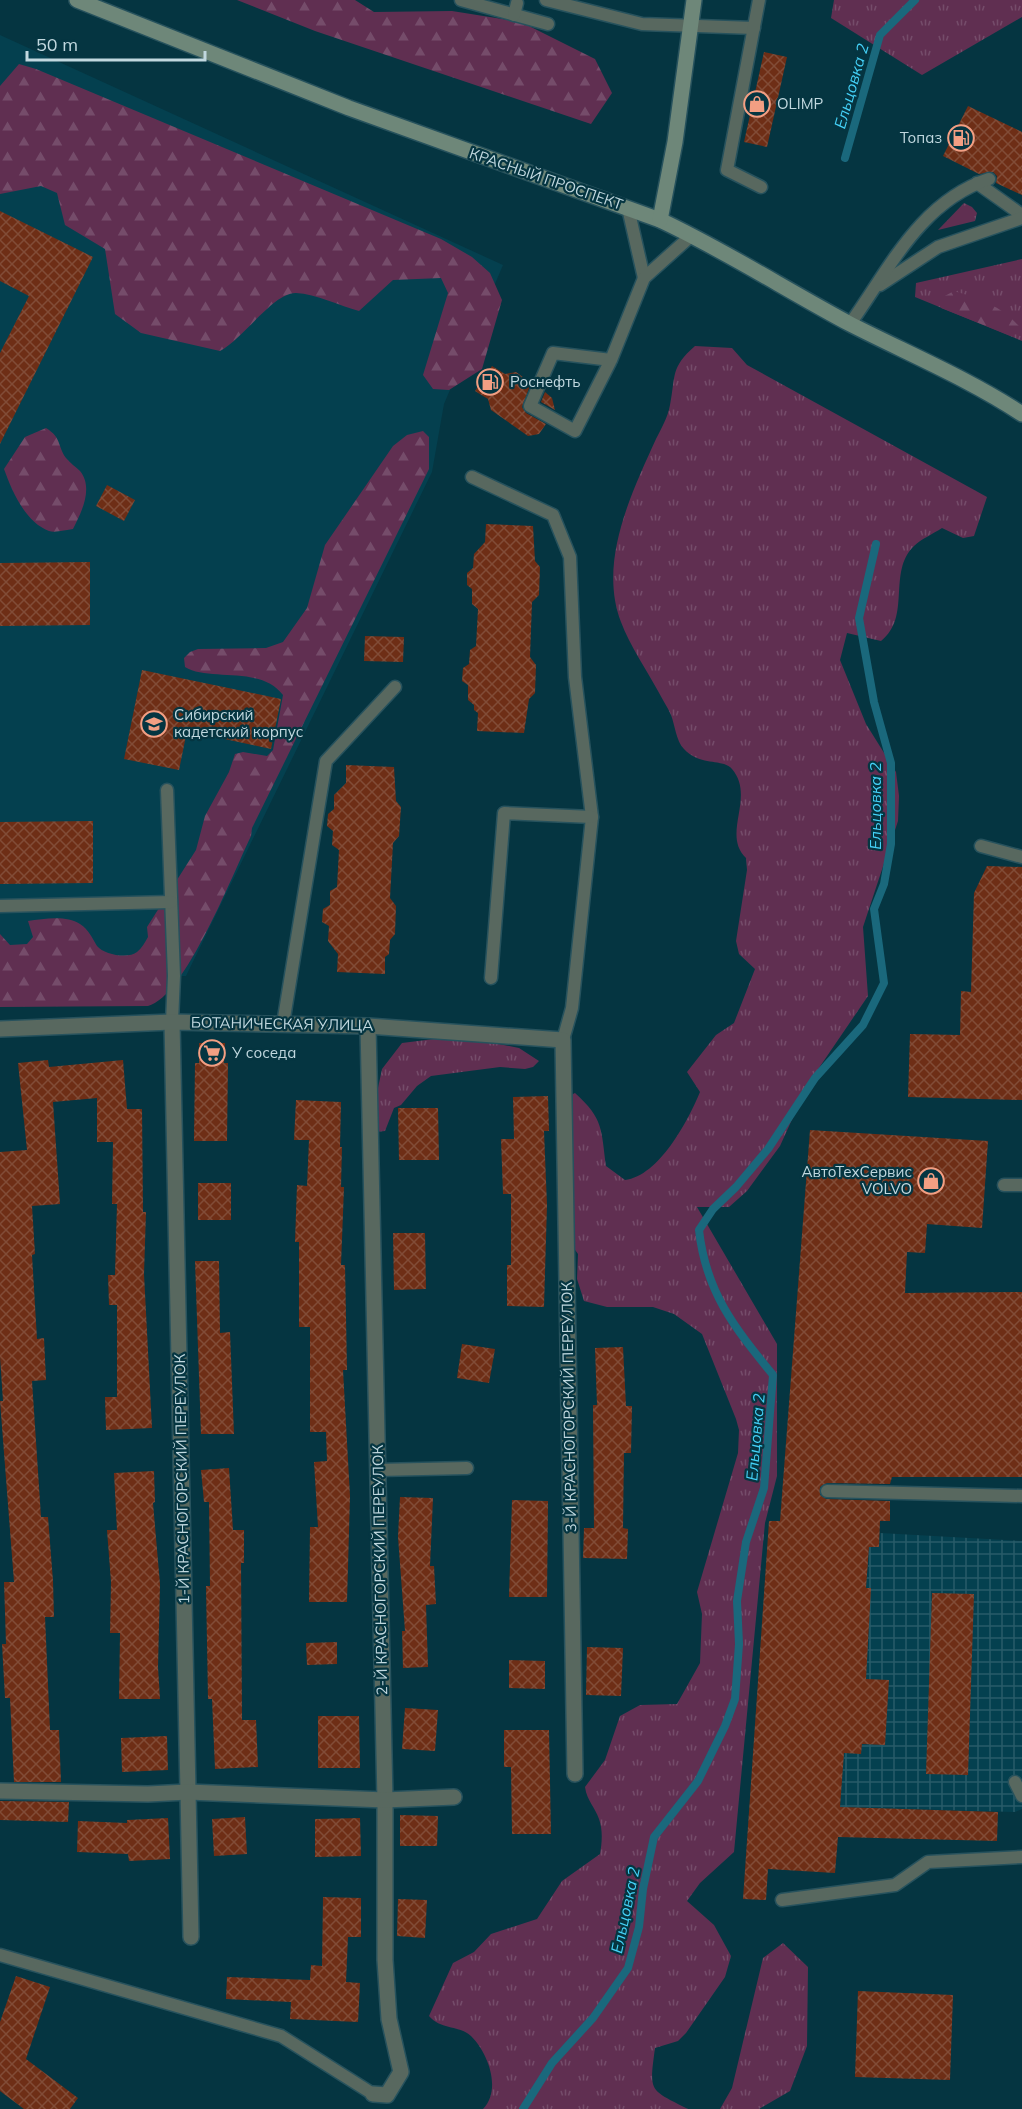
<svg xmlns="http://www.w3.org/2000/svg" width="1022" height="2109" viewBox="0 0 1022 2109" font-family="Mulish,sans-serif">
  <defs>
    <pattern id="industrial-grid" width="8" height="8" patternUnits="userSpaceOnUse" patternTransform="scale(1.5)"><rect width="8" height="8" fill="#04404f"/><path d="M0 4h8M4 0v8" fill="none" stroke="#275b68"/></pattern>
    <pattern id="grass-tufts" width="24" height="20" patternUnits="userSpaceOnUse" patternTransform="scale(1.5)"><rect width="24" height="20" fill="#602f51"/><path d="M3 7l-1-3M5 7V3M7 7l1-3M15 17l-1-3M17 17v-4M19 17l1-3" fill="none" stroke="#754c6a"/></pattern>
    <pattern id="forest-firs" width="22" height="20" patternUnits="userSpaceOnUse" patternTransform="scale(1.5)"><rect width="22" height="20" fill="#602f51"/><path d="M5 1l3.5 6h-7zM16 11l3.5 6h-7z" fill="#754c6a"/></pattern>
    <pattern id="building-cross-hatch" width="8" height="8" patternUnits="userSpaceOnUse" patternTransform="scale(1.5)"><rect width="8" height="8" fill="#6e2e16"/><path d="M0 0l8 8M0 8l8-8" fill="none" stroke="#814c37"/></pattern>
  </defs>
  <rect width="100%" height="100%" fill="#053541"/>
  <!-- built -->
  <polygon fill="#04404f" points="0,35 503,265 444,404 432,472 186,976 0,979"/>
  <!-- industrial -->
  <polygon fill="url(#industrial-grid)" points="880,1533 1022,1541 1022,1809 1015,1812 840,1807 855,1578 867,1578 869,1547 879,1547"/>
  <!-- grass -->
  <g fill="url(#grass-tufts)">
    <polygon points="834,0 1022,0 1022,17 922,75 831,18"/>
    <polygon points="964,203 972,207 977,213 975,221 938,230"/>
    <polygon points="1022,259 1022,341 915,297 916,283"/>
    <path d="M695,346L732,348L747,365L987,497L974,536L963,538L942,528C933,534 921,539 914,546C887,572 912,617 881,641L847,633L840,660L866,724L896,772L899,796L898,821L863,927L868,996L808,1084L780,1146L747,1191L729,1207H697L777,1344V1476L765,1523L734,1852L700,1883L687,1901L714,1925L731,1956L725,1977L686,2033L678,2041L655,2048C649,2093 649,2089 688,2109H483C502,2089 488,2053 471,2036C459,2025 441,2030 429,2016L453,1963L474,1952L491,1934L537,1919L562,1881L600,1854C602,1843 603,1830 599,1819C595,1807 587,1801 585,1787L605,1760L620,1716L640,1705L677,1704L700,1663L702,1614L697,1592L738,1453L739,1430L736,1419L702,1334L674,1314L653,1307H607L584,1301L577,1279L578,1254L566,1237L561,1215L574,1171L564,1155L565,1098L575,1093C604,1119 601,1130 606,1166L625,1180C659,1176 688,1121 700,1092L687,1072L716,1035L734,1023L755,969L739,954L736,941L747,870L746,858C721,834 756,797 732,769C723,758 701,767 684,749C676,741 675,725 671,715C667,706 662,699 658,691C646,669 630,646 621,622C598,562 631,494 656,439C661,429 668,417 670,405C676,375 670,368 695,346Z"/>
    <polygon points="458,1036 519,1048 539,1061 533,1067 525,1069 500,1067 431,1076 417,1086 401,1105 394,1108 385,1131 376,1132 374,1107 382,1069 402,1043"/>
    <polygon points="783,1943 808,1967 807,2046 790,2091 759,2109 720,2109 732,2088 763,1958"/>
  </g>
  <!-- forest -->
  <g fill="url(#forest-firs)">
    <polygon points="237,0 355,0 374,12 452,11 521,22 595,59 612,93 591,124 315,31"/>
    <path d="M19,64L36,69L441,239L472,257L490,273L502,300L482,369L449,390L433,389L423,375L448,293L441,278L393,280L359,311C340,306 316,294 296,293C274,292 244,338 220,351L141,333L115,314L105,249L65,225L57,193L41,186L0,194V86Z"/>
    <path d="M954,291C981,299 1004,307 1022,330L1011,336L941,308V298Z"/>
    <path d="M46,428C62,438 57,445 66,458C70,463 76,467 80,471C94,488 81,513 73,529C66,530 55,533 49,531C25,522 12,491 4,469L25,437Z"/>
    <path d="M423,431L429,437V469L252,828L251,836C233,873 185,997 148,1006L0,1007V934L10,945L27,944L33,937L28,921C44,919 66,915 80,924C89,930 92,938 97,946C104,955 129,959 137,952C142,948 145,942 148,937L147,927L196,850L205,816L229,772L235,754L243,752L267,756L273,750L283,695C261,665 209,682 185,667L184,658L190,652L198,649L266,648L283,642L307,608L325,545L393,446L407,435Z"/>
  </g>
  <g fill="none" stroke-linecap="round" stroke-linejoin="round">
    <!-- stream -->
    <g stroke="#1a687c" stroke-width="8">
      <polyline points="845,158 880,35 915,0"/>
      <path d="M523,2109L552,2063L593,2018L628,1968L639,1927L643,1889L654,1837L698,1781L725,1726L735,1699L739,1644L737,1601L746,1542L764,1488L773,1375C735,1328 706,1293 699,1230L713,1209L736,1187L768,1149L815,1078L863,1025L884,983L874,909L884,884L891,844V763L874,702L859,618L876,544"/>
    </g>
  </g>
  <!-- building -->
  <g fill="url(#building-cross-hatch)">
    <polygon points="764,52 787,57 767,147 744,142"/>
    <polygon points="968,106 1022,132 1022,195 996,183 997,176 993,172 979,174 943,156"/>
    <polygon points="0,211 93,257 0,444 0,353 29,296 0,281"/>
    <polygon points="492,366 505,374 516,372 531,383 522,407 526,413 546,424 539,434 528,436 491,410 488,399 475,391"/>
    <polygon points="545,392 552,398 555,410 541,402"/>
    <polygon points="107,485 135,500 124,521 96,506"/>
    <polygon points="486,524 533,526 535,561 540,567 539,595 532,602 530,657 536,665 535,693 529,699 524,733 477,731 478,713 474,710 474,705 468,700 468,685 462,681 463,668 469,664 470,650 476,646 478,609 472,604 472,589 467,585 467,573 473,568 474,554 485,542"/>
    <polygon points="90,562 90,625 0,626 0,563"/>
    <polygon points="365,636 404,637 403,662 364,661"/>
    <polygon points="142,670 281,699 271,749 187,731 179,770 124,759"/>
    <polygon points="346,765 394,767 396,801 401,807 399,836 393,843 390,898 396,906 395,934 390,940 389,954 385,957 385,974 337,972 338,954 328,941 329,926 322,922 323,909 330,905 330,891 337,887 339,850 332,845 333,831 327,826 328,814 334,809 334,795 346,783"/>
    <polygon points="93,821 93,883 0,884 0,822"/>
    <polygon points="987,866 1022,867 1022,1100 908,1097 910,1034 960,1035 961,991 971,992 974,893"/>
    <polygon points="199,1043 225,1043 224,1063 228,1063 227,1141 194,1141 195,1063 199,1063"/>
    <polygon points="48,1060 49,1067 123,1060 127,1109 142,1109 143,1212 146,1212 144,1274 152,1428 106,1430 105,1397 117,1397 117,1305 109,1305 108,1275 115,1275 117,1204 112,1204 113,1142 97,1142 97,1098 53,1102 60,1204 32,1206 35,1254 32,1255 37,1339 44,1338 46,1380 32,1381 41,1517 48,1517 53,1581 54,1617 45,1617 50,1730 59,1730 61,1782 14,1782 10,1698 5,1698 2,1644 6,1644 4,1582 14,1582 0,1401 3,1401 0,1357 0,1152 27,1150 18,1063"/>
    <polygon points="548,1096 549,1131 544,1131 547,1205 544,1307 507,1306 507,1265 511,1265 511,1194 503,1194 501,1139 514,1139 513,1097"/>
    <polygon points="296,1100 341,1102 340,1147 342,1147 341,1187 344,1187 341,1265 345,1265 347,1370 343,1370 350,1496 347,1602 309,1602 310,1527 318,1527 314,1462 327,1461 326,1432 310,1432 310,1327 299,1327 299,1242 295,1242 297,1185 307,1186 309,1140 294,1140"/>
    <polygon points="398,1108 438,1108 439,1160 399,1160"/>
    <polygon points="810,1130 988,1141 982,1228 927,1224 925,1253 907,1252 905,1293 1022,1292 1022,1477 892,1477 890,1484 827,1483 820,1487 820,1495 826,1499 890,1501 890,1521 880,1521 879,1547 869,1547 866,1588 871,1588 866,1679 889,1680 885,1745 862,1744 861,1754 844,1753 840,1807 998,1812 997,1841 838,1837 835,1873 768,1869 766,1900 743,1899 769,1521 780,1521"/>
    <rect x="198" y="1183" width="33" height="37"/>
    <polygon points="393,1233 425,1233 426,1289 394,1290"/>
    <polygon points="195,1261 219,1261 220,1333 230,1332 234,1434 201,1434"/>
    <polygon points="462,1344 495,1349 489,1383 457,1378"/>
    <polygon points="623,1347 626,1406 632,1406 631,1453 624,1453 623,1528 628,1529 627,1559 583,1558 584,1528 594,1528 593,1405 597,1405 595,1348"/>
    <polygon points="229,1468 233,1530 244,1530 244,1563 241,1563 242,1720 256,1720 258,1767 215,1769 212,1699 208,1699 206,1586 210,1586 209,1502 204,1502 201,1470"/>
    <polygon points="154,1471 155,1502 153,1503 160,1584 158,1667 160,1699 119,1699 120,1633 110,1633 111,1582 107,1530 117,1530 114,1473"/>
    <polygon points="400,1497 433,1498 430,1566 434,1566 436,1604 426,1605 428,1667 403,1668 402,1631 405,1631 398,1537"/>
    <polygon points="512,1500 548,1501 547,1597 509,1597"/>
    <polygon points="932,1593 974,1594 968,1775 926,1774"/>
    <polygon points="337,1642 337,1664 307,1665 306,1643"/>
    <polygon points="587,1647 623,1648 621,1696 586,1695"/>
    <polygon points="509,1660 545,1661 545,1689 509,1688"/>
    <polygon points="405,1708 438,1710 435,1751 402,1749"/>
    <polygon points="318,1716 359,1716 360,1768 318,1768"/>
    <polygon points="504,1730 549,1730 551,1834 512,1834 511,1767 504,1767"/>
    <polygon points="167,1736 168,1770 122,1772 121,1738"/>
    <polygon points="0,1801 69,1802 68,1822 0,1820"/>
    <polygon points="400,1815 438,1816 437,1846 400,1846"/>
    <polygon points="245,1817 247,1854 214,1856 212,1819"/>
    <polygon points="168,1818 170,1859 129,1861 128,1854 77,1852 78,1821 127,1823 127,1820"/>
    <polygon points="360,1818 361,1856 315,1857 315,1819"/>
    <polygon points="323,1897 361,1898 361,1937 348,1937 346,1982 360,1983 358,2022 290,2019 291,2002 226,1999 227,1977 310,1980 311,1965 322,1966"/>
    <polygon points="398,1899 427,1900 425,1938 397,1936"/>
    <polygon points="16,1976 50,1987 26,2059 78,2098 70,2109 24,2109 0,2091 0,2022"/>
    <polygon points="858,1991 953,1995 950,2080 855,2077"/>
  </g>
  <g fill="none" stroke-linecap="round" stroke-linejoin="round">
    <!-- service casing -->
    <g stroke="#27525d" stroke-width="15">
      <g id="service">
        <polyline points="461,0 548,24"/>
        <polyline points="546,0 642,24 754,28"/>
        <polyline points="759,0 727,170 761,187"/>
        <polyline points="514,15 517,3"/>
        <polyline points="977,183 1022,215"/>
        <polyline points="628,208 644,278"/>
        <polyline points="880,285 938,247 1022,218"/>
        <path d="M850,324C890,268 920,202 989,179"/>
        <polyline points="611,360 553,353 530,406 575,431 611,360 644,278 692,235"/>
        <polyline points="472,477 553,515 570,557 575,677 592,817 572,1008 563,1040"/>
        <polyline points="167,790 174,976 172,1022"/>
        <polyline points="981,846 1022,857"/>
        <polyline points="0,906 171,902"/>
        <polyline points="491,978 504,813 592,817"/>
        <polyline points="283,1024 326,761 395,687"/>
        <polyline points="1004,1185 1022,1185"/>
        <polyline points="378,1470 467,1468"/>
        <polyline points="827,1491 1022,1496"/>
        <polyline points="1015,1782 1022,1796"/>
        <polyline points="782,1900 895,1885 928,1862 1022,1857"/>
        <polyline points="0,1955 281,2036 373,2094"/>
      </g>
    </g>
    <!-- minor casing -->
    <g stroke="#27525d" stroke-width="18">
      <g id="minor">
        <polyline points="172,1022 191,1937"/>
        <polyline points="368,1026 385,1800 385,1960 389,2019 401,2072 387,2095 373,2094"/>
        <polyline points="0,1029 172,1022 368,1026 563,1040 575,1774"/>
        <polyline points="0,1791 148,1794 188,1792 385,1800 454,1797"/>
      </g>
    </g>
    <!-- secondary casing -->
    <g stroke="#27525d" stroke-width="18">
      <g id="secondary">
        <path d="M77,0L349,108L660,220C726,251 788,291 852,325C909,354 969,379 1022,414"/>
        <polyline points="660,220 675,142 694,0"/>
      </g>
    </g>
    <!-- service -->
    <use href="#service" stroke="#58685f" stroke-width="12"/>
    <!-- minor -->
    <use href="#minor" stroke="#58685f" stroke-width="15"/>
    <!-- secondary -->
    <use href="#secondary" stroke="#6e8779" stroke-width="15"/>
  </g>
  <!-- icons -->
  <defs>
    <g id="shop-ring" transform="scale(1.35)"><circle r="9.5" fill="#053541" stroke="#f39f83" stroke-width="1.5"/><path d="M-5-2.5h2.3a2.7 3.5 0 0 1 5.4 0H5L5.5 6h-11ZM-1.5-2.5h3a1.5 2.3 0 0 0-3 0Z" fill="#f39f83"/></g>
    <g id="fuel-ring" transform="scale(1.35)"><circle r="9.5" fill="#053541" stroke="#f39f83" stroke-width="1.5"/><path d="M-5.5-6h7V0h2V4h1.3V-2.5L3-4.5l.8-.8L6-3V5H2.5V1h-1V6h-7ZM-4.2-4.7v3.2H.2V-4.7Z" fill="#f39f83"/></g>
    <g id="school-ring" transform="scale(1.35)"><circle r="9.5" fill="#053541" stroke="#f39f83" stroke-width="1.5"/><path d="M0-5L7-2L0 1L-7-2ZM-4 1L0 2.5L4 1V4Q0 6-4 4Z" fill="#f39f83"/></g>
    <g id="supermarket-ring" transform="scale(1.35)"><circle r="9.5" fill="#053541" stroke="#f39f83" stroke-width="1.5"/><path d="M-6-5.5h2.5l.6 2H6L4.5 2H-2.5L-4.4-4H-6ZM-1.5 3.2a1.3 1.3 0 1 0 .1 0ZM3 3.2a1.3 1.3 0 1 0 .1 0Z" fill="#f39f83"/></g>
  </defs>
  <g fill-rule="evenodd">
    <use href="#shop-ring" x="757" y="104"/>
    <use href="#fuel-ring" x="961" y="138"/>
    <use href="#fuel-ring" x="490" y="382"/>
    <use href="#school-ring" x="154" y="724"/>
    <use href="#supermarket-ring" x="212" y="1053"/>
    <use href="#shop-ring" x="931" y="1181"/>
  </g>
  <g text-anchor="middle" stroke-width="4.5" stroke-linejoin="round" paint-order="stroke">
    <!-- poi labels -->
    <g font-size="15" fill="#c1d8df" stroke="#053541" text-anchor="start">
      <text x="777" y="109">OLIMP</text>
      <text x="942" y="143" text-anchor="end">Топаз</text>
      <text x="510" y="387">Роснефть</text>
      <text x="174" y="720">Сибирский<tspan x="174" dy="17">кадетский корпус</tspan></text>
      <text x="232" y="1058">У соседа</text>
      <text x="912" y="1177" text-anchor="end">АвтоТехСервис<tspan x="912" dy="17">VOLVO</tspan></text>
    </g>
    <!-- street labels -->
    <g font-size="15" fill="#c1d8df" stroke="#053541">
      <text transform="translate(546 179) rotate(19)" y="5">КРАСНЫЙ ПРОСПЕКТ</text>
      <text transform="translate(282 1024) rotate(1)" y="5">БОТАНИЧЕСКАЯ УЛИЦА</text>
      <text transform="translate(569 1407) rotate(-91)" y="5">3-Й КРАСНОГОРСКИЙ ПЕРЕУЛОК</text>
      <text transform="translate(182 1479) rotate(-91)" y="5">1-Й КРАСНОГОРСКИЙ ПЕРЕУЛОК</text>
      <text transform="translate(380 1570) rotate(-91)" y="5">2-Й КРАСНОГОРСКИЙ ПЕРЕУЛОК</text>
    </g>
    <!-- water labels -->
    <g font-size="16" font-style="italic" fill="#44d1f7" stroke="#053541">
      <text transform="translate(851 86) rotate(-74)" y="6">Ельцовка 2</text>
      <text transform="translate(875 806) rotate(-90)" y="6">Ельцовка 2</text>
      <text transform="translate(755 1437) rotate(-85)" y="6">Ельцовка 2</text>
      <text transform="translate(625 1910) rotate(-78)" y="6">Ельцовка 2</text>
    </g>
  </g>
  <!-- scale -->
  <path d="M27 51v9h178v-9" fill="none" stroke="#c1d8df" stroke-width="3"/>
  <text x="36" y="51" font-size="18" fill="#c1d8df" stroke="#053541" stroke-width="4.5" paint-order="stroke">50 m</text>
</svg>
